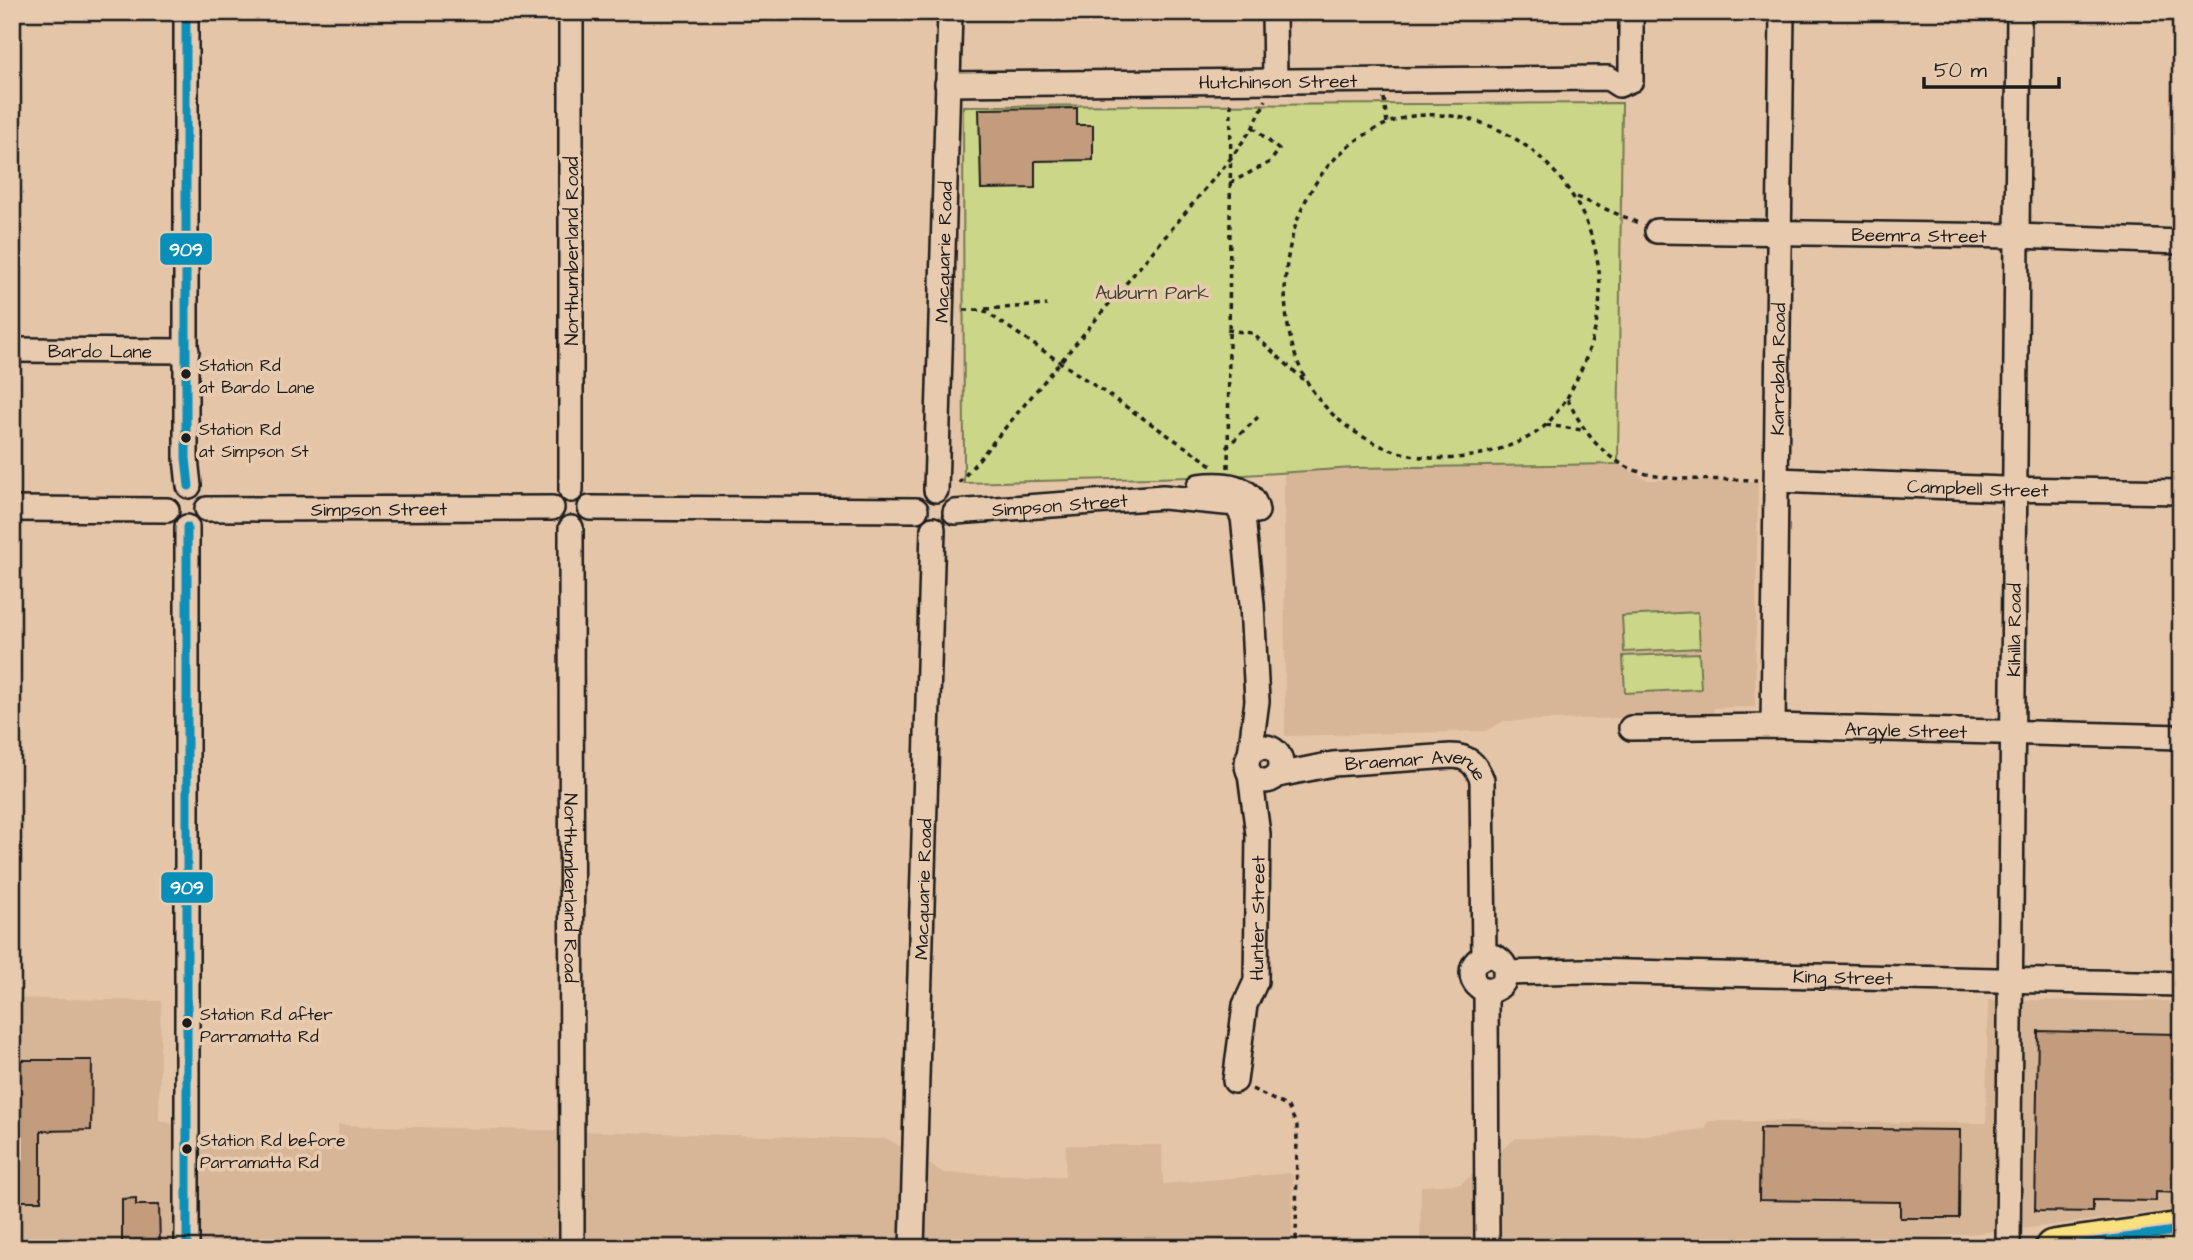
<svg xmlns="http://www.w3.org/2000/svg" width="2193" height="1260" viewBox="0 0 2193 1260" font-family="'Architects Daughter',sans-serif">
  <rect width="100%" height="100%" fill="#e5c5a8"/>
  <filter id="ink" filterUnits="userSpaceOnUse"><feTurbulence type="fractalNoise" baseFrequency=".0143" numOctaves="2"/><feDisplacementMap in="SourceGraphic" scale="14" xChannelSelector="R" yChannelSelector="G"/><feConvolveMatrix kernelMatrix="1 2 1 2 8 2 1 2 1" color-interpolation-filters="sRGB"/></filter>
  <g filter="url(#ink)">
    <!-- built -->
    <g fill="#d7b698">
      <polygon points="1568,463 1618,464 1648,480 1758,481 1755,707 1714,708 1712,716 1504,721 1486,731 1285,736 1284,471"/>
      <polygon points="12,998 161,1001 159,1120 215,1138 338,1143 338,1125 888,1139 944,1173 1065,1176 1066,1145 1162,1145 1163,1184 1290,1173 1293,1177 1292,1248 12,1248"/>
      <polygon points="1988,1000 2181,1001 2181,1209 2029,1228 1825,1248 1420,1248 1421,1186 1461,1184 1516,1138 1626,1137 1706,1129 1708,1121 1986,1123"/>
    </g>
    <!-- green -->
    <g fill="#cbd689" stroke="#747952" stroke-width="2">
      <polygon points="1622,103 1618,464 1354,468 1229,476 964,483 963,106"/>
      <polygon points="1698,612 1700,648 1624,652 1622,616"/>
      <polygon points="1699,653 1701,689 1625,693 1623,656"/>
    </g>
    <!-- building -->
    <g fill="#c39c7e" stroke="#1c1c1c" stroke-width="2">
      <polygon points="1077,108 1077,125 1093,125 1093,160 1035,161 1035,188 981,189 979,109"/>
      <polygon points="2177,1012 2181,1012 2181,1193 2156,1192 2156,1201 2093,1200 2093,1212 2035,1211 2038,1031 2176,1034"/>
      <polygon points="12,1060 92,1060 91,1130 41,1131 41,1201 12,1201"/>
      <polygon points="1760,1128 1960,1130 1959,1218 1900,1218 1900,1202 1759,1200"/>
      <polygon points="136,1198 136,1205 159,1205 160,1248 122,1248 122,1199"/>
    </g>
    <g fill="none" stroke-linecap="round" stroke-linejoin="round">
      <!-- minor casing -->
      <g stroke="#1c1c1c" stroke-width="28">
        <g id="minor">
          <polyline points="186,12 186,458 189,486"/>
          <polyline points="1274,12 1275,81"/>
          <path id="s1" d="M947,84L1608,78L1619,85L1631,80V12"/>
          <path id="s2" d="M1657,231L2017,236L2181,242"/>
          <path id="s3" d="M12,350L187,351"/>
          <path id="s4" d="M1777,480L2004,489L2181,492"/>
          <path d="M1199,486C1222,483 1252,484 1257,511"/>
          <polyline points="571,490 571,12"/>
          <path id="s5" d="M936,490L950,12"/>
          <polyline points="590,508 916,510"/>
          <polyline points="12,509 167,510"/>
          <path id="s6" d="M207,509L552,508"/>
          <path id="s7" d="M955,512L1163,497L1236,504L1243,517L1252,604L1257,701L1250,754"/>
          <polyline points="187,527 187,1248"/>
          <path id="s8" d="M571,528L572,1248"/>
          <path id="s9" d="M1773,726L1782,12"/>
          <path id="s10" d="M1631,728L1773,726L2181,737"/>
          <circle cx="1264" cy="764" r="17"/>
          <path id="s11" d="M1278,775L1333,764L1451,756C1468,756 1476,764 1482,780L1484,957"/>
          <circle cx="1489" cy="973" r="17"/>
          <path id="s12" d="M1505,973L1583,971L2181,984"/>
          <polyline points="1486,989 1487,1248"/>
          <path id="s13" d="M1235,1081L1245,1005L1256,981L1258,834L1250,774"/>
          <path id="s14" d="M912,1248L933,529"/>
          <path id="s15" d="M2008,1248L2019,12"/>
        </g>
      </g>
      <!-- highway casing -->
      <g stroke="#1c1c1c" stroke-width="40">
        <polyline id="highway" points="2053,1248 2181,1230"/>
      </g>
      <!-- path -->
      <g stroke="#1c1c1c" stroke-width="3.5" stroke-dasharray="5 5" stroke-linecap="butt">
        <polyline points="1384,98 1387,124"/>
        <polyline points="1230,183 1270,162 1279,150 1253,127"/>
        <polyline points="1577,197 1641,224"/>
        <polyline points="985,309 1047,305"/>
        <polyline points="964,310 983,310 1212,465"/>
        <polyline points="1227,330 1252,333 1304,380"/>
        <path d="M1567,398C1585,365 1599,330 1600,293C1602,194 1515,103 1413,116C1394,119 1376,128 1360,138C1288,184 1267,294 1301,370C1328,429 1393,463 1456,458C1483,456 1529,443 1548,423C1555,415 1561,406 1567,398C1612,493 1667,477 1757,480"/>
        <polyline points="1546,425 1582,430"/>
        <polyline points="1226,448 1258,417"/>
        <polyline points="1228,468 1231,101"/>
        <polyline points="959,483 1231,158 1253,127 1266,100"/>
        <polyline points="1252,1089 1288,1107 1297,1126 1296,1248"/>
      </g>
      <!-- minor -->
      <use href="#minor" stroke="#e8cbaf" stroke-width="23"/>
      <!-- highway -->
      <use href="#highway" stroke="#fae180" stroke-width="35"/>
      <!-- bus-1 casing -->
      <g stroke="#e8cbaf" stroke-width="14">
        <g id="bus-1">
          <polyline points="186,12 186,458 189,486"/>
          <polyline points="187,527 187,1248"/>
          <polyline points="2055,1248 2181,1230"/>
        </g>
      </g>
      <!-- bus-1 -->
      <use href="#bus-1" stroke="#078fba" stroke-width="9"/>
    </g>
  </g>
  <!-- markers -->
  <g fill="#1c1c1c" stroke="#e8cbaf" stroke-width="2.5">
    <circle cx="186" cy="374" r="6"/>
    <circle cx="186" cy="438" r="6"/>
    <circle cx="187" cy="1023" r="6"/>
    <circle cx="187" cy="1149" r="6"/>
  </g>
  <g text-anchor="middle" stroke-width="7" stroke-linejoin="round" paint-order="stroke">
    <!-- bus labels -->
    <g font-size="17" fill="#1c1c1c" stroke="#e8cbaf" text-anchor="start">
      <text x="199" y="371">Station Rd<tspan x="199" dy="22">at Bardo Lane</tspan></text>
      <text x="199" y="435">Station Rd<tspan x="199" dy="22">at Simpson St</tspan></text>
      <text x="200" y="1020">Station Rd after<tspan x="200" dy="22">Parramatta Rd</tspan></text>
      <text x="200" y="1146">Station Rd before<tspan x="200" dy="22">Parramatta Rd</tspan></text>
    </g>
    <!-- street labels -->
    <g font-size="19" fill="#1c1c1c" stroke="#e8cbaf">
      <text dy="7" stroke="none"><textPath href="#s1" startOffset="331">Hutchinson Street</textPath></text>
      <text dy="7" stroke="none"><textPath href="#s2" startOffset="262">Beemra Street</textPath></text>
      <text transform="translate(571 251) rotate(-90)" y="7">Northumberland Road</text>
      <text dy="7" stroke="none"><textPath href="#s5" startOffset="238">Macquarie Road</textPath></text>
      <text dy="7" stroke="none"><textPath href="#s3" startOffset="88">Bardo Lane</textPath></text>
      <text dy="7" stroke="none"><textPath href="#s9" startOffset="357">Karrabah Road</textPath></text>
      <text dy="7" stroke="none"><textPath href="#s4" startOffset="201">Campbell Street</textPath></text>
      <text dy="7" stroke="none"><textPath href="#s7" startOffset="105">Simpson Street</textPath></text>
      <text dy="7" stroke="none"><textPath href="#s6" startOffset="172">Simpson Street</textPath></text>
      <text dy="7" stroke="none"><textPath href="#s15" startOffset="618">Kihilla Road</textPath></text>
      <text dy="7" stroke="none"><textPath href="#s10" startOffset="275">Argyle Street</textPath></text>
      <text dy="7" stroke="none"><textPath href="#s11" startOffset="142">Braemar Avenue</textPath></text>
      <text dy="7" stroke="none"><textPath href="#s8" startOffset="360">Northumberland Road</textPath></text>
      <text dy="7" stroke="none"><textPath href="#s14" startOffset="359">Macquarie Road</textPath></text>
      <text dy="7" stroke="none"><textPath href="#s13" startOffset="166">Hunter Street</textPath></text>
      <text dy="7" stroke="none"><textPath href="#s12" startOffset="338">King Street</textPath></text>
    </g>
    <!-- park labels -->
    <g font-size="19" fill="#3f4132" stroke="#e8cbaf">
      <text x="1152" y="299">Auburn Park</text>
    </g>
  </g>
  <g stroke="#e8cbaf" stroke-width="2.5">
    <rect x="159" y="232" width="54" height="34" rx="7" fill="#078fba"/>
    <rect x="160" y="871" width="54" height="33" rx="7" fill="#078fba"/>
  </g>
  <g font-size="19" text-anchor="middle" font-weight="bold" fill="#fff">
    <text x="186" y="256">909</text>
    <text x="187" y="894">909</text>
  </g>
  <!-- margin -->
  <rect width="2193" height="1260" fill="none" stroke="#e8cbaf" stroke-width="42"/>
  <rect x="21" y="21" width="2151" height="1218" fill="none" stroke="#1c1c1c" stroke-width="2.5" filter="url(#ink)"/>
  <!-- scale -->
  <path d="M1924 77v10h135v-10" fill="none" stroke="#1c1c1c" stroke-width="3.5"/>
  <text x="1934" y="77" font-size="21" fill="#1c1c1c" stroke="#e8cbaf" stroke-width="5" paint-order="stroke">50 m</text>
</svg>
